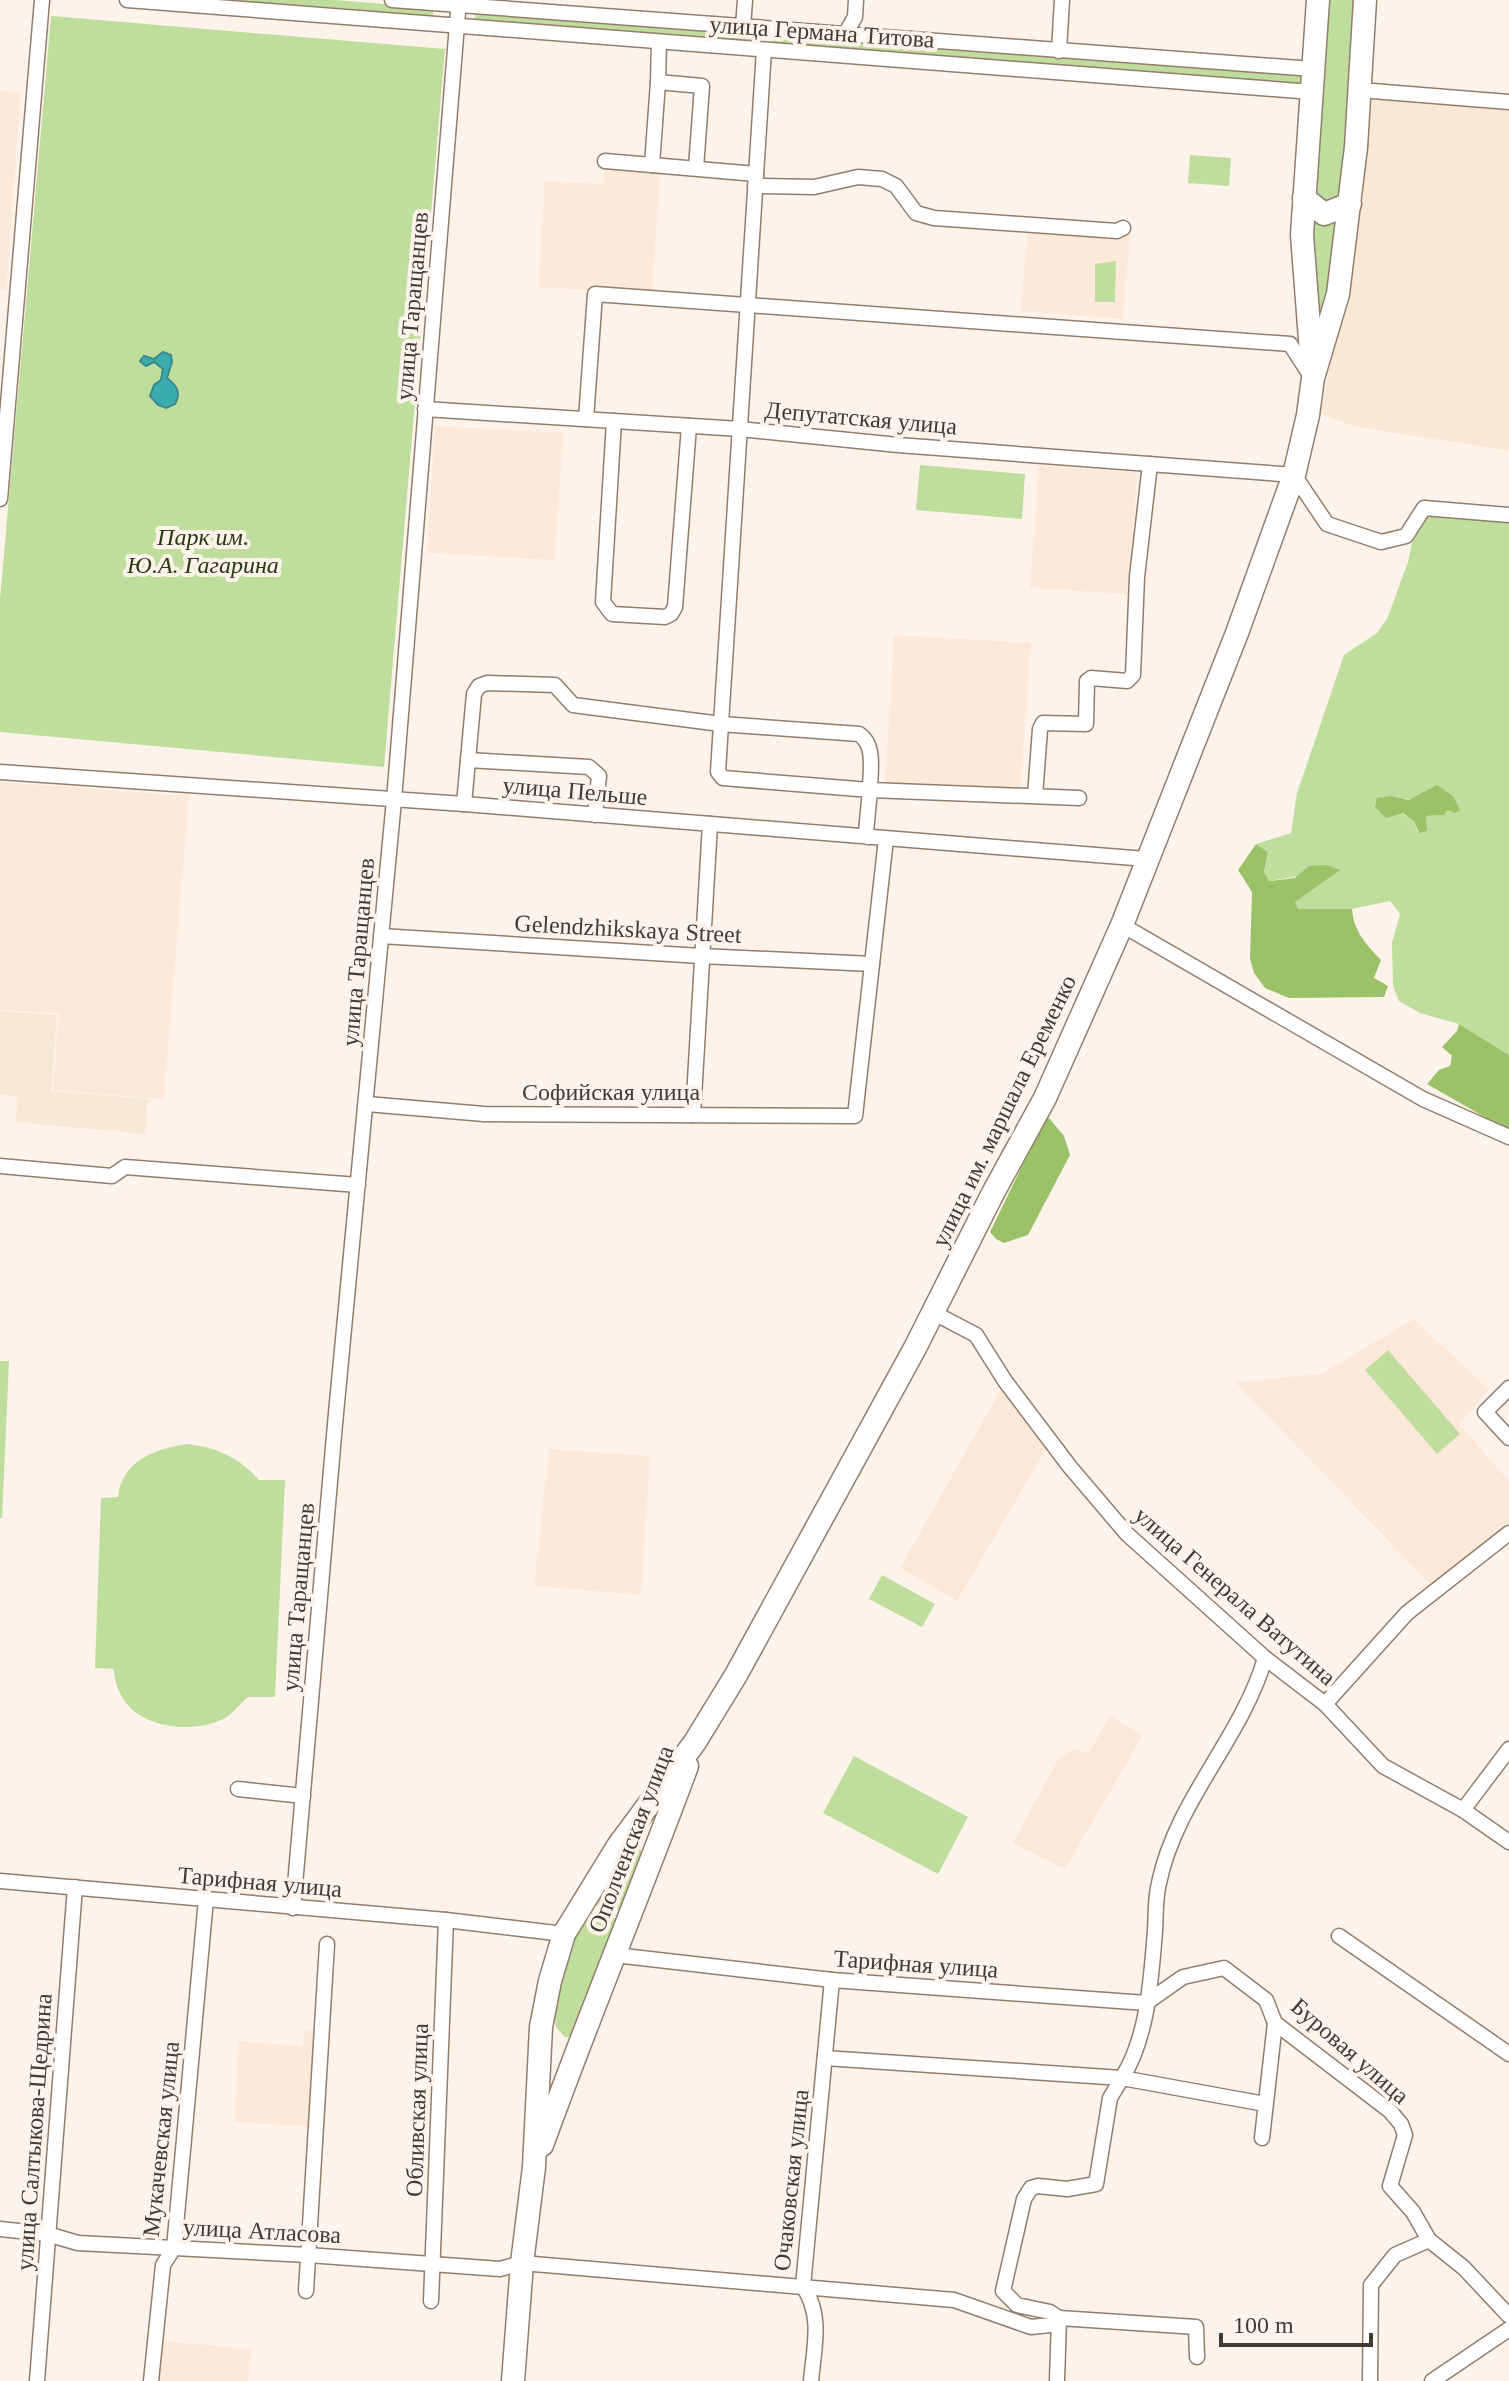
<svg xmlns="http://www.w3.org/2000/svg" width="1509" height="2381" viewBox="0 0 1509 2381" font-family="Georgia,serif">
  <rect width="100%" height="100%" fill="#fdf3eb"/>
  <!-- commercial -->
  <polygon fill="#f9e8d6" points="1368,98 1509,109 1509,451 1353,426 1321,414 1349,266"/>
  <!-- industrial -->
  <polygon fill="#f8e8d6" points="0,1011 57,1015 51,1091 148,1099 145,1134 16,1122 17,1097 0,1094"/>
  <!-- built -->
  <g fill="#fce9d9">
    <polygon points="0,91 21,92 6,290 0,290"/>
    <polygon points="605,168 660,172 652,294 538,287 545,181 603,184"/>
    <polygon points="1028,227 1130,235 1123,319 1021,311"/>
    <polygon points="435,426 563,433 555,560 427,553"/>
    <polygon points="1039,466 1137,472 1128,594 1030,588"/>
    <polygon points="894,635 1031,643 1020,794 885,784"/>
    <polygon points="0,782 189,796 164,1099 53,1090 59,1013 0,1010"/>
    <polygon points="1414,1319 1489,1390 1459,1424 1509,1481 1509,1523 1431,1585 1235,1382 1321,1374"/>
    <polygon points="1004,1384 1049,1444 957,1601 900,1568"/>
    <polygon points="549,1449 650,1456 641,1595 534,1586"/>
    <polygon points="1110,1716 1143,1735 1065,1869 1013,1843 1059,1758 1075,1748 1088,1754"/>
    <polygon points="304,2031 318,2032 312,2127 234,2122 239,2041 303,2046"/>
    <polygon points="162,2341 251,2349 248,2381 159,2381"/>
  </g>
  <!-- green -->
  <g fill="#bfdd9c" fill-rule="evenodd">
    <polygon points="216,0 335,0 434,8 432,17"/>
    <polygon points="1327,0 1358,0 1343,195 1327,205 1317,199 1314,190"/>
    <polygon points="476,10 758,32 757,43 475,19"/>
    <polygon points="51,16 445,49 384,767 0,732 0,600"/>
    <polygon points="773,33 1303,73 1302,85 772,45"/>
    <polygon points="1190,155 1231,158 1229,186 1188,183"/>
    <polygon points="1342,218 1334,269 1316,338 1310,219"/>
    <polygon points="1116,261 1115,302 1095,302 1095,264"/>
    <polygon points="920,465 1025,474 1022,519 916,510"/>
    <path d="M1433,509L1509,515V1055L1459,1024L1420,1013L1399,1001L1393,986L1392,943L1400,914L1390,901L1352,909H1298L1294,901L1339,870L1269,881L1264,873L1268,852L1256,844L1291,833L1297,793L1344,655L1377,633L1387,619L1408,562L1413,538ZM1392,796L1460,810H1448L1444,815L1426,816L1418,833L1414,821L1402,813Z"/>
    <polygon points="1388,1350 1460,1434 1437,1454 1365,1370"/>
    <polygon points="0,1361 9,1361 2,1518 0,1518"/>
    <path d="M187,1444C216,1447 240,1458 259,1480H285L275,1697H248C241,1703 233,1713 225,1718C194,1735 136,1729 120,1693C116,1686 115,1677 113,1669L95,1668L101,1498L118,1497C122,1461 154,1449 187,1444Z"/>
    <polygon points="882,1575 935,1604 922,1627 869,1599"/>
    <polygon points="854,1756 968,1817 938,1874 823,1813"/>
    <polygon points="636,1845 642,1851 620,1910 594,1904 626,1848"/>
    <path d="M590,1912L617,1919L574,2032L569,2037H565L556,2027C550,1988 570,1944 590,1912Z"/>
  </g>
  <!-- forest -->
  <g fill="#9cc269">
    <polygon points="1437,785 1453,796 1460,810 1455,813 1448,810 1444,815 1426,816 1427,831 1419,833 1414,821 1403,813 1386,818 1375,807 1377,798 1392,796 1409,800"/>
    <path d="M1256,844L1268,852L1264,872L1269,881L1295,878L1309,866L1327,865L1340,870L1295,902L1298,909H1352C1354,932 1366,944 1381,960L1374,978L1388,986L1384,997L1289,998L1265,988L1254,973L1250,959L1252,892L1238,870Z"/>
    <polygon points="1459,1024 1509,1055 1509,1128 1488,1119 1427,1084 1439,1070 1450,1066 1452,1056 1442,1047 1457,1031"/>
    <polygon points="1049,1118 1064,1136 1070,1155 1028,1235 1004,1243 996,1239 990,1232 1044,1121"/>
  </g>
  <!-- water -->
  <path fill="#3aacaf" stroke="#3d8a8a" stroke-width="2" d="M163,352L171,355L172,362L167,378C176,385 182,392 175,404L166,408L158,405L150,396L154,385L161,380L163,369L154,362L146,366L140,361L144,356L154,359Z"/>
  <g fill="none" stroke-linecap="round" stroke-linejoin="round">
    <!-- minor casing -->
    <g stroke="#937d6b" stroke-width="17">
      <g id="minor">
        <polyline points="127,0 1312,92"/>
        <polyline points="392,0 1313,69"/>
        <polyline points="743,27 745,0"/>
        <polyline points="844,36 855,17 856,0"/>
        <polyline points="1059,51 1062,0"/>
        <polyline points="658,82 659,42"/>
        <polyline points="1360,90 1509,102"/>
        <polyline points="605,161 756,174"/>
        <polyline points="652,165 658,82 702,86 696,168"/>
        <polyline points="755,186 814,187 858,177 882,179 896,186 916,213 934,218 1117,231 1123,228"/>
        <polyline points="425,409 740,429 898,445 1294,475 1327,524 1381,542 1406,536 1424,508 1509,515"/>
        <polyline points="586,419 595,294 1290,344 1310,375"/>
        <polyline points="614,421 603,602 612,614 665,617 671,614 675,607 689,426"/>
        <polyline points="0,499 42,0"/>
        <path d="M721,724L859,734C876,745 870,771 870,790L723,778L718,772Z"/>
        <polyline points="468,760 589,767 599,776 595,815"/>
        <polyline points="0,772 464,804 1146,859"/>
        <polyline points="1035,796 1040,729 1043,723 1086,724 1087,681 1091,678 1127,681 1133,675 1137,577 1150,464"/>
        <polyline points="464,804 474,694 479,686 487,683 555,685 573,705 721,724 764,50"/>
        <polyline points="868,837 866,832 870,790 1079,798"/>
        <polyline points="1122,925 1423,1099 1509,1137"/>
        <polyline points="381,936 701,956 872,964"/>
        <polyline points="367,1104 484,1114 855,1116 886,839"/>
        <polyline points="693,1115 710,824"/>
        <polyline points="0,1166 112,1176 125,1167 358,1185"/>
        <polyline points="934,1313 976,1335 1005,1381 1070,1467 1127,1534 1265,1658 1325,1704 1383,1766 1463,1810 1509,1842"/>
        <polyline points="1509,1388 1485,1412 1509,1438"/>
        <polyline points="1325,1704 1407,1613 1509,1533"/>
        <polyline points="238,1789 303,1796"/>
        <polyline points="1463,1810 1509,1749"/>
        <polyline points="0,1881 446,1920 564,1934"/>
        <polyline points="293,1908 335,1424 394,800 459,0"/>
        <polyline points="1339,1936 1509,2054"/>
        <polyline points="615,1955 832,1980 1146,2003 1183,1977 1224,1968 1266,2000 1275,2023 1390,2111 1401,2124 1405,2135 1390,2186 1413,2212 1429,2240 1464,2268 1509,2316"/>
        <path d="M825,2058L1122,2078C1148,2037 1151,1979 1155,1931C1156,1915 1155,1898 1159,1883C1176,1800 1242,1738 1265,1658"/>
        <polyline points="1262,2138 1275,2023"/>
        <polyline points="0,2229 47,2234 78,2243 308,2255 500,2269 522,2263 954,2300 1031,2327 1059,2324 1059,2318 1050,2312 1017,2305 1003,2291 1024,2199 1031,2188 1038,2186 1067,2189 1096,2184 1110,2098 1122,2078 1265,2104"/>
        <polyline points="306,2291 327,1944"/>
        <polyline points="431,2301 446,1920"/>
        <polyline points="37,2381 75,1887"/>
        <polyline points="151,2381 163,2265 174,2248 206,1899"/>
        <path d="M811,2381C814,2347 823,2316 803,2286L832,1980"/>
        <polyline points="1057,2381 1059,2318 1196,2327 1197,2357"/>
        <polyline points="1370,2381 1371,2285 1395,2255 1429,2240"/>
        <polyline points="1432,2381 1509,2329"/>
      </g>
    </g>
    <!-- highway casing -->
    <g stroke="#937d6b" stroke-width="25">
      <g id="highway">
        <polyline points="1304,198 1324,214 1350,204"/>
        <polyline points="1312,365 1302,235 1318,0"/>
        <path d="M542,2145C588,2018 640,1893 687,1766"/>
        <polyline points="513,2381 522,2263 534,2167 541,2027 550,1981 564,1934 618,1846 695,1742 736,1675 915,1348 993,1193 1045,1098 1122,925 1237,633 1294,475 1308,415 1313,378 1338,294 1356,147 1365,0"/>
      </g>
    </g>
    <!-- minor -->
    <use href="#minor" stroke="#fff" stroke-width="14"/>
    <!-- highway -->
    <use href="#highway" stroke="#fff" stroke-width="22"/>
  </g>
  <g text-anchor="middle" stroke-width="8" stroke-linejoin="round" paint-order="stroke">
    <!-- street labels -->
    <g font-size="24" fill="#443a32" stroke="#fdf3eb">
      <text transform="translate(822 32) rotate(4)" y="8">улица Германа Титова</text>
      <text transform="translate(412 306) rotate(-85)" y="8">улица Таращанцев</text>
      <text transform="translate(861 418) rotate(5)" y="8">Депутатская улица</text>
      <text transform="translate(575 791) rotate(5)" y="8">улица Пельше</text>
      <text transform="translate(628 929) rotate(3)" y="8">Gelendzhikskaya Street</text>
      <text transform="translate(358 952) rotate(-85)" y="8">улица Таращанцев</text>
      <text x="611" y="1100">Софийская улица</text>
      <text transform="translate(1004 1111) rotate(-64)" y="8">улица им. маршала Еременко</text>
      <text transform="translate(1235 1596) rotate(41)" y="8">улица Генерала Ватутина</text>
      <text transform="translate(298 1597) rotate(-85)" y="8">улица Таращанцев</text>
      <text transform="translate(631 1839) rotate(-69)" y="8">Ополченская улица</text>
      <text transform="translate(260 1882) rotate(5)" y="8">Тарифная улица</text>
      <text transform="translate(916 1964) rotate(4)" y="8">Тарифная улица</text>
      <text transform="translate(1350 2051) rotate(41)" y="8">Буровая улица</text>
      <text transform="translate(417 2110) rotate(-88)" y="8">Обливская улица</text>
      <text transform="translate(34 2132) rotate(-86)" y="8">улица Салтыкова-Щедрина</text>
      <text transform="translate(161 2139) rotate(-84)" y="8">Мукачевская улица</text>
      <text transform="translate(791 2180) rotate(-84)" y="8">Очаковская улица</text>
      <text transform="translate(262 2231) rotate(3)" y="8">улица Атласова</text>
    </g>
    <!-- park labels -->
    <g font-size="24" font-style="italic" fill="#293813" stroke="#fdf3eb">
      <text x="203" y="545">Парк им.<tspan x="203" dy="28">Ю.А. Гагарина</tspan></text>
    </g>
  </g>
  <!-- scale -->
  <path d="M1221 2333v12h150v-12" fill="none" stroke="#443a32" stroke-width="4"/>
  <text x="1233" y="2333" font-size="24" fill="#443a32" stroke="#fdf3eb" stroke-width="6" paint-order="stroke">100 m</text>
</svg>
